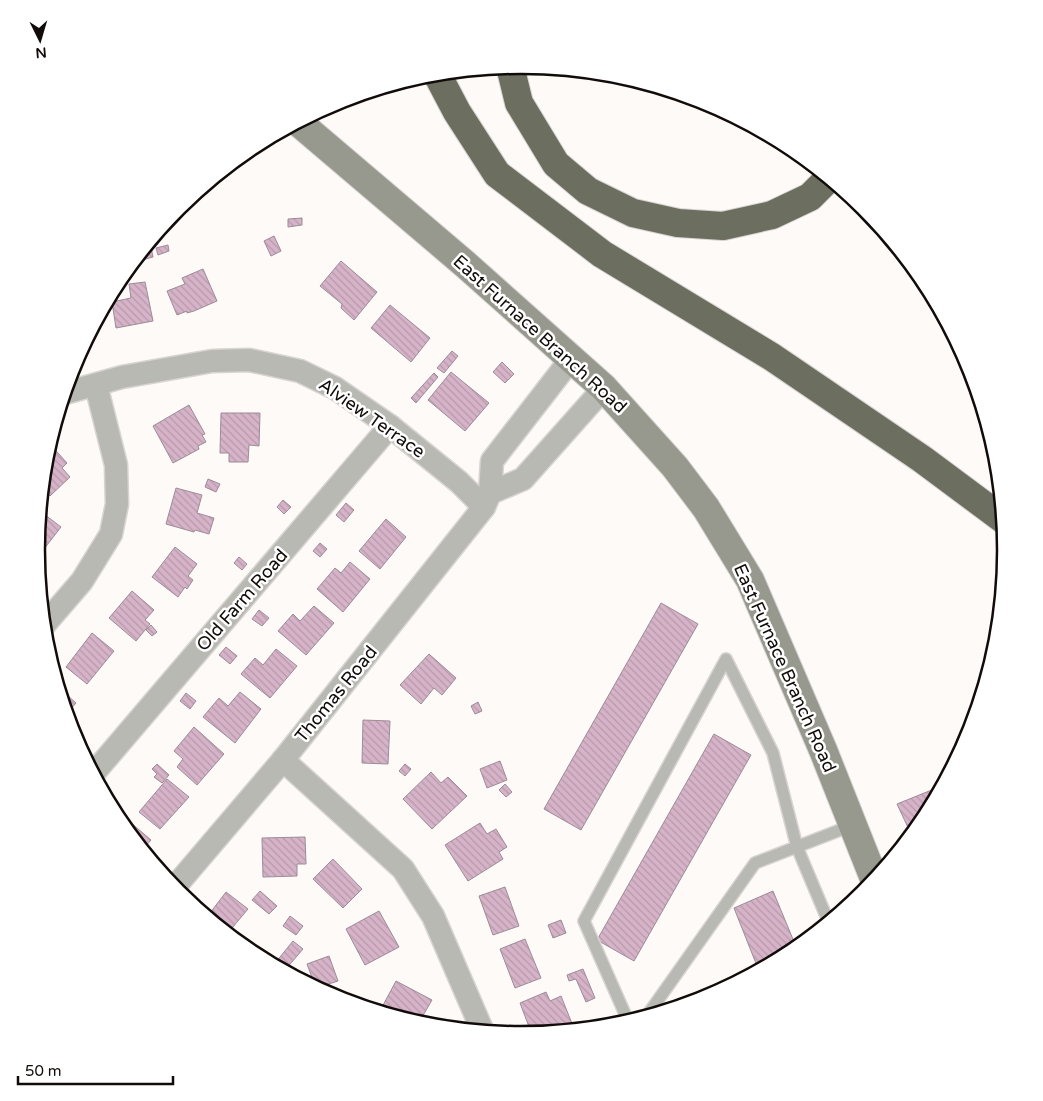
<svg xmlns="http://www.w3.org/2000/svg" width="1043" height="1101" viewBox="0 0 1043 1101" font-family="'Varela Round',sans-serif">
  <defs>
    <pattern id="building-back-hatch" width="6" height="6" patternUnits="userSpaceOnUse" patternTransform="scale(1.25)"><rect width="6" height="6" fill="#d6b3c8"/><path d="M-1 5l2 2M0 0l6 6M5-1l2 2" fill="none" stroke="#b799aa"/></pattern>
  </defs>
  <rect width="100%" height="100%" fill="#fefaf8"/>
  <!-- building -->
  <g fill="url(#building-back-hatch)" stroke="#9b8c95">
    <polygon points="302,218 302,225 288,227 288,219"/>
    <polygon points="274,236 281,251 271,256 264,241"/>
    <polygon points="168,245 169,251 158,255 156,248"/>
    <polygon points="151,247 153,257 138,261 137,258 145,249"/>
    <polygon points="341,261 377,292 354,320 341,308 342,304 320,286"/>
    <polygon points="203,269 217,301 194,311 187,313 187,311 177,315 167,291 185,284 182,278"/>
    <polygon points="145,282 153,321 116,328 112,302 131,298 129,284"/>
    <polygon points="390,305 430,338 411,362 371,328"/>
    <polygon points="94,325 97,335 88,337"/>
    <polygon points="452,351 458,356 444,373 437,368"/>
    <polygon points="502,362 514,374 505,383 493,372"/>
    <polygon points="451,372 489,403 465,431 428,400"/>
    <polygon points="434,373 438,377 416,403 411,398"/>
    <polygon points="189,405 205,434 202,435 206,442 198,446 199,449 173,463 153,426"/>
    <polygon points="221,413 260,413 259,446 249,445 248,462 229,462 229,453 220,453"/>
    <polygon points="49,443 67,463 62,468 70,477 50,496 42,488 46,456"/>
    <polygon points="208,479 220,484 216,492 205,487"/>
    <polygon points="176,488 202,495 197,513 214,518 209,534 195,530 194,532 166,524"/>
    <polygon points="283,500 291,507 284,514 277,507"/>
    <polygon points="346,503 354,510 344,522 336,515"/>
    <polygon points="40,511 61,527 37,558 36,550"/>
    <polygon points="386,519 406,537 380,569 359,551"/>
    <polygon points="320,543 327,549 320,557 313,551"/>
    <polygon points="175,547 197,564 188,576 193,580 187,589 185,587 178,597 152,577"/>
    <polygon points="239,557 247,564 242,570 234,563"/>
    <polygon points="350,562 370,579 343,612 317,589 335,568 341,573"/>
    <polygon points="132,591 154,610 145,620 150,624 136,641 109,618"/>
    <polygon points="661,603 698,624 581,830 544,809"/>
    <polygon points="314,606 334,623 306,655 278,631 293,614 300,621"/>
    <polygon points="259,610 269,618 262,626 252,619"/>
    <polygon points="151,625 157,632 152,636 146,630"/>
    <polygon points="92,633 114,651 87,684 66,667"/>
    <polygon points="226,647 237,656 230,664 219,655"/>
    <polygon points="276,649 297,666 270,698 241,674 255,658 263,665"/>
    <polygon points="429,654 456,678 442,695 434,688 421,704 400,685"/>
    <polygon points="59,688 76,703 68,712 70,714 67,717"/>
    <polygon points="240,692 261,709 235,743 203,717 219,698 228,706"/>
    <polygon points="186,693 196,701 190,709 180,701"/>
    <polygon points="478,702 482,711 475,714 471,706"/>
    <polygon points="363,720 390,721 388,764 362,763"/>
    <polygon points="194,727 224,754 197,785 177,767 183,759 174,751"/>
    <polygon points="714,734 751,755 634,961 597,940"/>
    <polygon points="500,761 507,780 487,788 480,769"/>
    <polygon points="157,764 169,775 162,783 154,777 157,774 152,769"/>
    <polygon points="405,764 411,769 405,776 399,771"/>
    <polygon points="431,772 441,783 448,777 467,796 432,829 403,799"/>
    <polygon points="167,779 189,797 160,829 139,812"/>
    <polygon points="505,784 512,792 506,797 499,790"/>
    <polygon points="944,785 925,820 912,836 897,804"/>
    <polygon points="130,822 151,840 142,850 125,828"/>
    <polygon points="480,823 487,834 496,829 507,847 499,852 503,859 468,881 445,845"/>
    <polygon points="305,837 306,864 297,864 297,876 263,877 262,838"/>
    <polygon points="333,859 362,889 343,908 313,879"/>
    <polygon points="505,887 519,926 493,935 479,896"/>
    <polygon points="260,891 277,906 269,914 252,900"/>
    <polygon points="773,891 797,949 759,971 734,908"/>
    <polygon points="226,892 248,909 227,934 207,917"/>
    <polygon points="379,911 399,947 365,965 346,929"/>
    <polygon points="290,916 303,926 296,935 283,926"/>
    <polygon points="561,920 566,933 553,938 548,925"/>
    <polygon points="525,939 541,978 515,988 500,949"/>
    <polygon points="293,941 303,949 285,970 276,962"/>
    <polygon points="329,956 338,981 316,988 307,964"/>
    <polygon points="583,969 595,998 586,1002 576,979 569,981 567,975"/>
    <polygon points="396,981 432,1000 418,1024 392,1016 381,1009"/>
    <polygon points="546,992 550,1001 561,996 573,1026 557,1032 534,1034 533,1031 531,1032 520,1003"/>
    <polygon points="607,1022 609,1027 600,1028 599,1025"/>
  </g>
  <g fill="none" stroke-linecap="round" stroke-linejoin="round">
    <!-- lane casing -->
    <g stroke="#d8d4d2" stroke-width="14">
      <g id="lane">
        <polyline points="646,1017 755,863 853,825"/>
        <polyline points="629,1023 584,921 726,659 773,753 797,847 829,923"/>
      </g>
    </g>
    <!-- street casing -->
    <g stroke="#d8d4d2" stroke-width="25">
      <g id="street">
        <polyline points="65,393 122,377 212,361 249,360 300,371 335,388 390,426 459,482 484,507"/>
        <polyline points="490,493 523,479 604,388"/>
        <polyline points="44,625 82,581 111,534 117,504 116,465 96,385"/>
        <polyline points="283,760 403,869 433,916 483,1032"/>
        <polyline points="93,774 390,426"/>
        <polyline points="174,888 283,760 484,507 490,493 492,461 571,359"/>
      </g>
    </g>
    <!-- secondary casing -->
    <g stroke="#d8d4d2" stroke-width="30">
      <polyline id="secondary" points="298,122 466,265 604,388 675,467 706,508 750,580 823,750 875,881"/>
    </g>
    <!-- highway casing -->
    <g stroke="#d8d4d2" stroke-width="30">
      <g id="highway">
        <polyline points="510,66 519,103 556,164 588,191 633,213 678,223 723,226 772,215 810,197 829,178"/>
        <polyline points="437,74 457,112 497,174 602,254 772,357 922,459 1004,520"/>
      </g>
    </g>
    <!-- lane -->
    <use href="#lane" stroke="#b8b9b2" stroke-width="11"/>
    <!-- street -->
    <use href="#street" stroke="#b8b9b2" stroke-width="22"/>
    <!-- secondary -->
    <use href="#secondary" stroke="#97998e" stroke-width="28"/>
    <!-- highway -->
    <use href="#highway" stroke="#6c6e5f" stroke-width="28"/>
  </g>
  <g text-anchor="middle" stroke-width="5" stroke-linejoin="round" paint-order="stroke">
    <!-- street labels -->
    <g font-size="18" fill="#110c09" stroke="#fff">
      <text transform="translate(540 334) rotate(42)" y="6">East Furnace Branch Road</text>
      <text transform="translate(372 418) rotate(35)" y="6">Alview Terrace</text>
      <text transform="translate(242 600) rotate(-49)" y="6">Old Farm Road</text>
      <text transform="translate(785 668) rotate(66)" y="6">East Furnace Branch Road</text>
      <text transform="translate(336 694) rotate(-51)" y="6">Thomas Road</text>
    </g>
  </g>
  <!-- crop -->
  <path d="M0 0H1043V1101H0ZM45 550a476 476 0 1 1 952 0a476 476 0 1 1-952 0Z" fill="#fff" fill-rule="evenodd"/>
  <path fill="none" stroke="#110c09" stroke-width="2.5" d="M45 550a476 476 0 1 1 952 0a476 476 0 1 1-952 0Z"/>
  <!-- north arrow -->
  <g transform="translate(40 40) rotate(175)" stroke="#ffffff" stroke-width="4" paint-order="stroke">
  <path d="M0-4L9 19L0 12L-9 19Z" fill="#110c09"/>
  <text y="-8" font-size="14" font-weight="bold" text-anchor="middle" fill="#110c09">N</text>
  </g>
  <!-- scale -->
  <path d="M18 1076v8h155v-8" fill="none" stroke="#110c09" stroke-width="2.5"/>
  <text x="25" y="1076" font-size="15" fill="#110c09" stroke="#ffffff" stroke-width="4" paint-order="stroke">50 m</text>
</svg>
